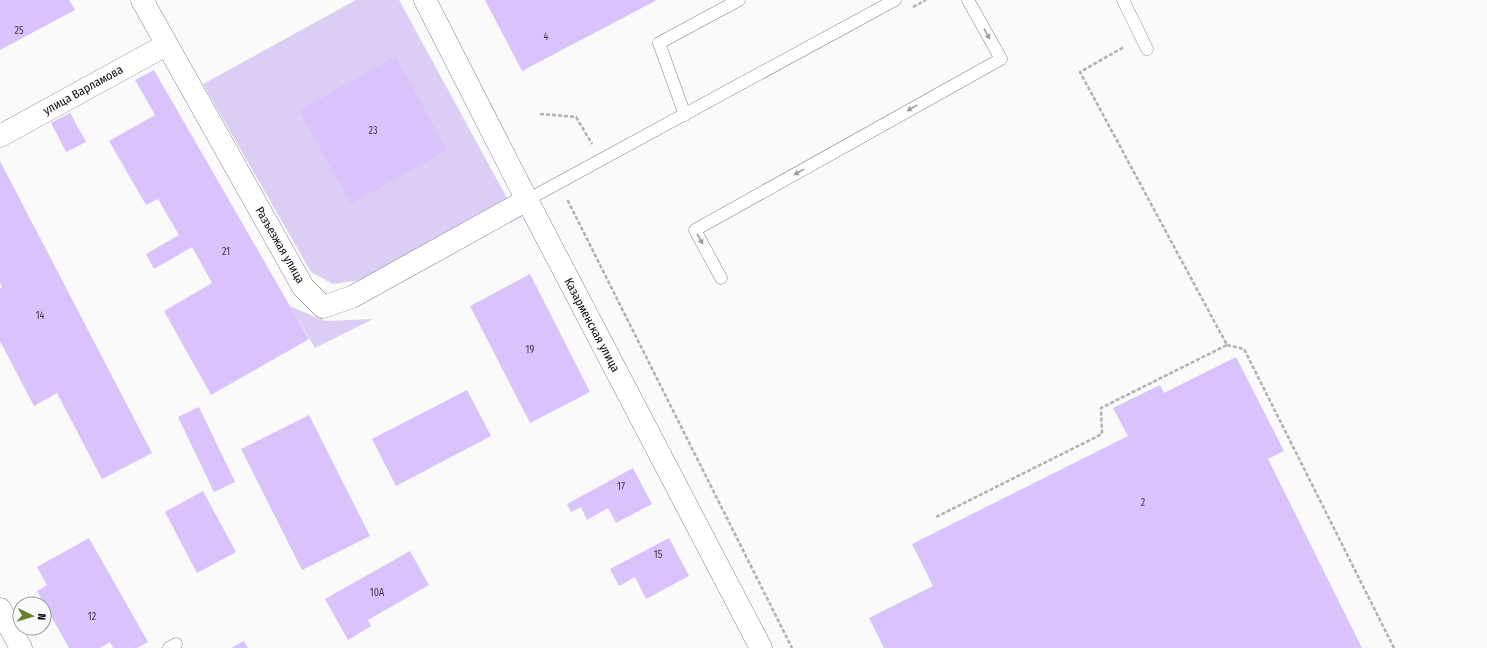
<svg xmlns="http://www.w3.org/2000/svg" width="1487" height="648" viewBox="0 0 1487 648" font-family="'Fira Sans Condensed',sans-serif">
  <rect width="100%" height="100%" fill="#fafafa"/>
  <!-- green -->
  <g fill="#dccdf5">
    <polygon points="356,0 399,0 507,198 360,280 333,284 311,272 203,84"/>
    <polygon points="290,306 317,318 327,321 373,319 315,348"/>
  </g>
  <!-- building -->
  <g fill="#dac3fd">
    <polygon points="0,0 69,0 75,10 0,50"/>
    <polygon points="485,0 657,0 522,71"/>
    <polygon points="395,56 447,150 351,204 299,111"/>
    <polygon points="154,70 309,339 211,395 164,311 212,283 192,247 154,269 146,254 179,235 158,199 146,205 109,141 155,115 135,80"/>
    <polygon points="70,113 86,142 66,152 51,123"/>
    <polygon points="0,161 152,453 102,479 57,393 34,406 0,341 0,289 2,287 0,283"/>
    <polygon points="530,274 590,392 530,423 470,306"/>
    <polygon points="1236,357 1284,451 1268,459 1362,648 884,648 869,618 933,586 912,544 1128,436 1113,408 1160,385 1164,393"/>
    <polygon points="467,390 491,436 396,486 372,439"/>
    <polygon points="199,407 235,482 214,492 178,417"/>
    <polygon points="309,415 370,536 302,570 241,449"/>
    <polygon points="633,468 652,504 616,523 608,508 587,520 581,507 571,512 567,504"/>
    <polygon points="203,491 236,552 197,573 165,512"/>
    <polygon points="89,538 148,642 137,648 113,648 110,642 100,648 69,648 37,591 47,585 37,567"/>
    <polygon points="669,538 689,576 646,599 635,577 619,586 610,569"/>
    <polygon points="410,551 429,585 368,620 371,626 348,640 325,599"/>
    <polygon points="244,641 248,648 231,648"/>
  </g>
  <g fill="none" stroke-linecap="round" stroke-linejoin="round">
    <!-- lane casing -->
    <g stroke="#8a7e9d" stroke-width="13">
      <g id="lane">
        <polyline points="1123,0 1147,49"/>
        <polyline points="685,115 659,43 739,0"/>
        <polyline points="527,200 895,0"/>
        <polyline points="721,278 695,230 1001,59 968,0"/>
        <polyline points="169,648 176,644"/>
      </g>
    </g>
    <!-- street casing -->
    <g stroke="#8a7e9d" stroke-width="23">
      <g id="street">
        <polyline points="142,0 303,287 323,307 352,297 527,200"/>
        <polyline points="425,0 527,200 761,648"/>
        <polyline points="0,136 166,45"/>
        <polyline points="0,609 21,648"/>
      </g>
    </g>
    <!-- path -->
    <g stroke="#b1b0b4" stroke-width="2.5" stroke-dasharray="4 2" stroke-linecap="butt">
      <polyline points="913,7 926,0"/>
      <polyline points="540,114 576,117 592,144"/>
      <polyline points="568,200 568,201 792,648"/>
      <polyline points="1227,345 1244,349 1394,648"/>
      <polyline points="936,517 1102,434 1101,408 1227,345 1080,72 1124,47"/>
    </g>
    <!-- lane -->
    <use href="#lane" stroke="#fff" stroke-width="12"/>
    <!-- street -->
    <use href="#street" stroke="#fff" stroke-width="22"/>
  </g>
  <!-- one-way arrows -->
  <defs><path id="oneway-solid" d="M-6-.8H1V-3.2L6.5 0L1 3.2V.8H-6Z"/></defs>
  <g fill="#9e9da1">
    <use href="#oneway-solid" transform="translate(987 34) rotate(61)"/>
    <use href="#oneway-solid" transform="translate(912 108) rotate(151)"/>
    <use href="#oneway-solid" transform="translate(799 172) rotate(151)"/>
    <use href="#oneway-solid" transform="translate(700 239) rotate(61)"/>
  </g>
  <g text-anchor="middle" stroke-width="3" stroke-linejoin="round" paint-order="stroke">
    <!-- number labels -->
    <g font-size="10" fill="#40384e">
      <text x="19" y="34">25</text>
      <text x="546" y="40">4</text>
      <text x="373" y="134">23</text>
      <text x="226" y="255">21</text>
      <text x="40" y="319">14</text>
      <text x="530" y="353">19</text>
      <text x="621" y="490">17</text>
      <text x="1143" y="506">2</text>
      <text x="658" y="558">15</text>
      <text x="377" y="596">10А</text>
      <text x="92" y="620">12</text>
    </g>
    <!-- street labels -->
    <g font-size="12" fill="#0d0914" stroke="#fafafa">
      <text transform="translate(83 90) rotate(-29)" y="4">улица Варламова</text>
      <text transform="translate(280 245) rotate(60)" y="4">Разъезжая улица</text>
      <text transform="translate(592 325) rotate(62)" y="4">Казарменская улица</text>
    </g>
  </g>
  <!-- north arrow -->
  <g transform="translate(32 616) rotate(95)"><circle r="19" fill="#fafafa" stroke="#9b9a9e"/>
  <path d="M0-3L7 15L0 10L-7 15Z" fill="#687d2e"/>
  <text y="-6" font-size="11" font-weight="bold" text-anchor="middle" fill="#0d0914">N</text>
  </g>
</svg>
